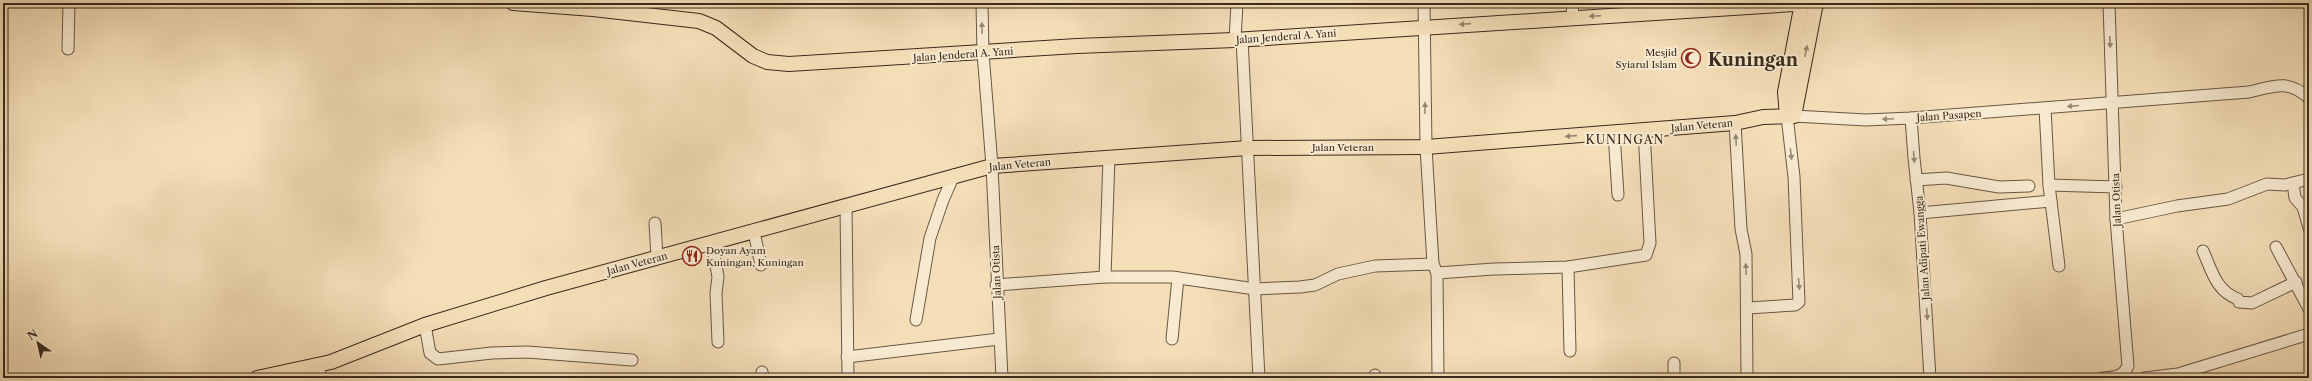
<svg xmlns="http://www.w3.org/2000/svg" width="2312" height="381" viewBox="0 0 2312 381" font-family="'Libre Caslon Text',serif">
  <rect width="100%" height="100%" fill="#f4deb8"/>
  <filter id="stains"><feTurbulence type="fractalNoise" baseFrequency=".005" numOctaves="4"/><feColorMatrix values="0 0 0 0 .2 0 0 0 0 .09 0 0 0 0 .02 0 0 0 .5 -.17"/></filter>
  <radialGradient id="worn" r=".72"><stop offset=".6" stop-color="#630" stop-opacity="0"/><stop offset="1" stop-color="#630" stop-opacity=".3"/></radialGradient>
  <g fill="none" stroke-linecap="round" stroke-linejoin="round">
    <!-- minor casing -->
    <g stroke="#685743" stroke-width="13">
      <g id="minor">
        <polyline points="982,3 983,53 992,166 1002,378"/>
        <polyline points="1424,3 1426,147 1433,264 1437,273 1438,378"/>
        <polyline points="1572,3 1573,17"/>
        <polyline points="1242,39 1259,378"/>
        <polyline points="1235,40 1237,3"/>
        <polyline points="68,49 69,3"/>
        <polyline points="2045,108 2049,185 2116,187"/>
        <path d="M1794,116L1866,120L1911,118L2249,92C2275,86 2287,79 2309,98"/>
        <polyline points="1911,118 1914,158 1920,213 1930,378"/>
        <polyline points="1735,123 1741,229 1746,254 1747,378"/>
        <polyline points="1614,133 1618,195"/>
        <polyline points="1916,180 1946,178 1999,187 2029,186"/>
        <polyline points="2293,183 2295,198 2303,207 2309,228"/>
        <polyline points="2049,185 2059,266"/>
        <polyline points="846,205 848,378"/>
        <polyline points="1920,213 2051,201"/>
        <polyline points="2116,219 2177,206 2228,199 2267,184 2285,185 2309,179"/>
        <polyline points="655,223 657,257"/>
        <polyline points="754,232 761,265"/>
        <polyline points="712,243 718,277 716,293 718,342"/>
        <polyline points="2276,247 2309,309"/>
        <path d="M2203,251C2212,271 2216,291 2238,299L2239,302L2252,303L2296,282"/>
        <polyline points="1568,267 1570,351"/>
        <polyline points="1437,273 1494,269 1568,267 1646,255 1650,243 1644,130"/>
        <polyline points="1105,277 1109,157"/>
        <polyline points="996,285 1105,277 1172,277 1255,289 1300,287 1315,285 1338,274 1375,266 1433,264"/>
        <polyline points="1748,308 1795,305 1799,302 1794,177 1787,116"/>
        <polyline points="916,320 930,238 943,200 954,175"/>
        <polyline points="425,325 430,353 438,359 492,353 527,352 632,360"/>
        <polyline points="1172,339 1178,278"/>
        <polyline points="847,357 999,339"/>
        <polyline points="1674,363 1674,378"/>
        <polyline points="318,366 321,378"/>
        <polyline points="762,372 763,378"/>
        <polyline points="1375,375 1375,378"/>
        <path d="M2102,378C2114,377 2122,378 2128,366L2116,219L2109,3"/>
        <polyline points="2145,378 2178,374 2309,334"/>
      </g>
    </g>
    <!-- major casing -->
    <g stroke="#392a1c" stroke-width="16">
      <g id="major">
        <polyline points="513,3 593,9 699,21 716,28 753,56 767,62 789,64 1077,46 1235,40 1810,3"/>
        <polyline points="1787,116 1785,92 1802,3"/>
        <polyline points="257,378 331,362 425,325 546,288 992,166 1248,148 1426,147 1735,123 1763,117 1794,116 1816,3"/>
      </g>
    </g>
    <!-- minor -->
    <use href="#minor" stroke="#f8ead1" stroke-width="11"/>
    <!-- major -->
    <use href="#major" stroke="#f4deb8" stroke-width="14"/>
  </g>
  <!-- one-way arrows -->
  <defs><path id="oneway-solid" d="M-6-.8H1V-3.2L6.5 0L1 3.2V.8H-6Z"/></defs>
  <g fill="#96846a">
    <use href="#oneway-solid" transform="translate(1595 16) rotate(177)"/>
    <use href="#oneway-solid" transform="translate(1465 24) rotate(176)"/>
    <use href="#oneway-solid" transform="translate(1806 51) rotate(-79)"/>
    <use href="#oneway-solid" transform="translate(1571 136) rotate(176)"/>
  </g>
  <g fill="#988a76">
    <use href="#oneway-solid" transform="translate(982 28) rotate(-91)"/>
    <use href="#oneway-solid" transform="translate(2110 42) rotate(88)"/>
    <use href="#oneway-solid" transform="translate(2073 106) rotate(175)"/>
    <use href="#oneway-solid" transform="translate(1425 108) rotate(-90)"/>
    <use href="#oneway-solid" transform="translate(1888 119) rotate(177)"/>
    <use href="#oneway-solid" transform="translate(1736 140) rotate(-93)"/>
    <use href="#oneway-solid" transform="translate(1791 154) rotate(83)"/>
    <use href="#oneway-solid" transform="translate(1914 157) rotate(85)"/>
    <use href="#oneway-solid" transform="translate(1746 269) rotate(-92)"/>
    <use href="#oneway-solid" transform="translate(1799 284) rotate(85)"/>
    <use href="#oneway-solid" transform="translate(1927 314) rotate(86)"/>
  </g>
  <!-- icons -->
  <defs>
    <g id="mosque-ring" transform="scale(1)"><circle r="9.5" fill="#f8ead1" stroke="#8f2418" stroke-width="1.5"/><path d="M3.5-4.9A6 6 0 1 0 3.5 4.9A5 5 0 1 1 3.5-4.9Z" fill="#8f2418"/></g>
    <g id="restaurant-ring" transform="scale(1)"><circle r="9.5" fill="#f8ead1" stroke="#8f2418" stroke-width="1.5"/><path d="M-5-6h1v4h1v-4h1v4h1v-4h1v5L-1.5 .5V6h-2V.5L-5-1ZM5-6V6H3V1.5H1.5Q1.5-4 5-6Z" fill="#8f2418"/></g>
  </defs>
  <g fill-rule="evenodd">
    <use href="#mosque-ring" x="1691" y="58"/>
    <use href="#restaurant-ring" x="692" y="256"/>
  </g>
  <g text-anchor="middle" stroke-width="4" stroke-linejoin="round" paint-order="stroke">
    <!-- street labels -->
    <g font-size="10" fill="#392a1c" stroke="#f8ead1">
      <text transform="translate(1286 36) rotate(-4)" y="4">Jalan Jenderal A. Yani</text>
      <text transform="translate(963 54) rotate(-4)" y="4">Jalan Jenderal A. Yani</text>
      <text transform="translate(1949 115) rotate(-4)" y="4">Jalan Pasapen</text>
      <text transform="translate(1702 125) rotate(-5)" y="4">Jalan Veteran</text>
      <text x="1343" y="151">Jalan Veteran</text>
      <text transform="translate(1020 164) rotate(-5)" y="4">Jalan Veteran</text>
      <text transform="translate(2116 200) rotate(-92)" y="4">Jalan Otista</text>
      <text transform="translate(1922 248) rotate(-94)" y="4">Jalan Adipati Ewangga</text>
      <text transform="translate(637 263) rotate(-15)" y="4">Jalan Veteran</text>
      <text transform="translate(996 272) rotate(-92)" y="4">Jalan Otista</text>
    </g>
    <!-- poi labels -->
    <g font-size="10" fill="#392a1c" stroke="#f8ead1" text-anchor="end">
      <text x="1677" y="56">Mesjid<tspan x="1677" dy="12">Syiarul Islam</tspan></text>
      <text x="706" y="254" text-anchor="start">Doyan Ayam<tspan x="706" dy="12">Kuningan, Kuningan</tspan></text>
    </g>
    <!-- quarter labels -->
    <g font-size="12" letter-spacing="1" fill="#392a1c" stroke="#f8ead1">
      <text x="1625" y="144">KUNINGAN</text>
    </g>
    <!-- town labels -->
    <g font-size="18" font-weight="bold" fill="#392a1c" stroke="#f8ead1">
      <text x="1753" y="66">Kuningan</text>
    </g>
  </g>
  <!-- margin -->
  <rect width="2312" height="381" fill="none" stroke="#f4deb8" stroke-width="16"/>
  <rect x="4" y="4" width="2304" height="373" fill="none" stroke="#392a1c" stroke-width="2"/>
  <rect x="8" y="8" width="2296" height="365" fill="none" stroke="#392a1c"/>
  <!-- north arrow -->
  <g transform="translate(38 343) rotate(326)" stroke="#f8ead1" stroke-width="3" paint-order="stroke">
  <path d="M0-3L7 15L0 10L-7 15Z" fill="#392a1c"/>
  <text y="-6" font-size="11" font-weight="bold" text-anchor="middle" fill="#392a1c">N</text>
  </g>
  <rect width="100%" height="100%" filter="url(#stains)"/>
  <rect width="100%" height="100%" fill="url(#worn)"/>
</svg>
